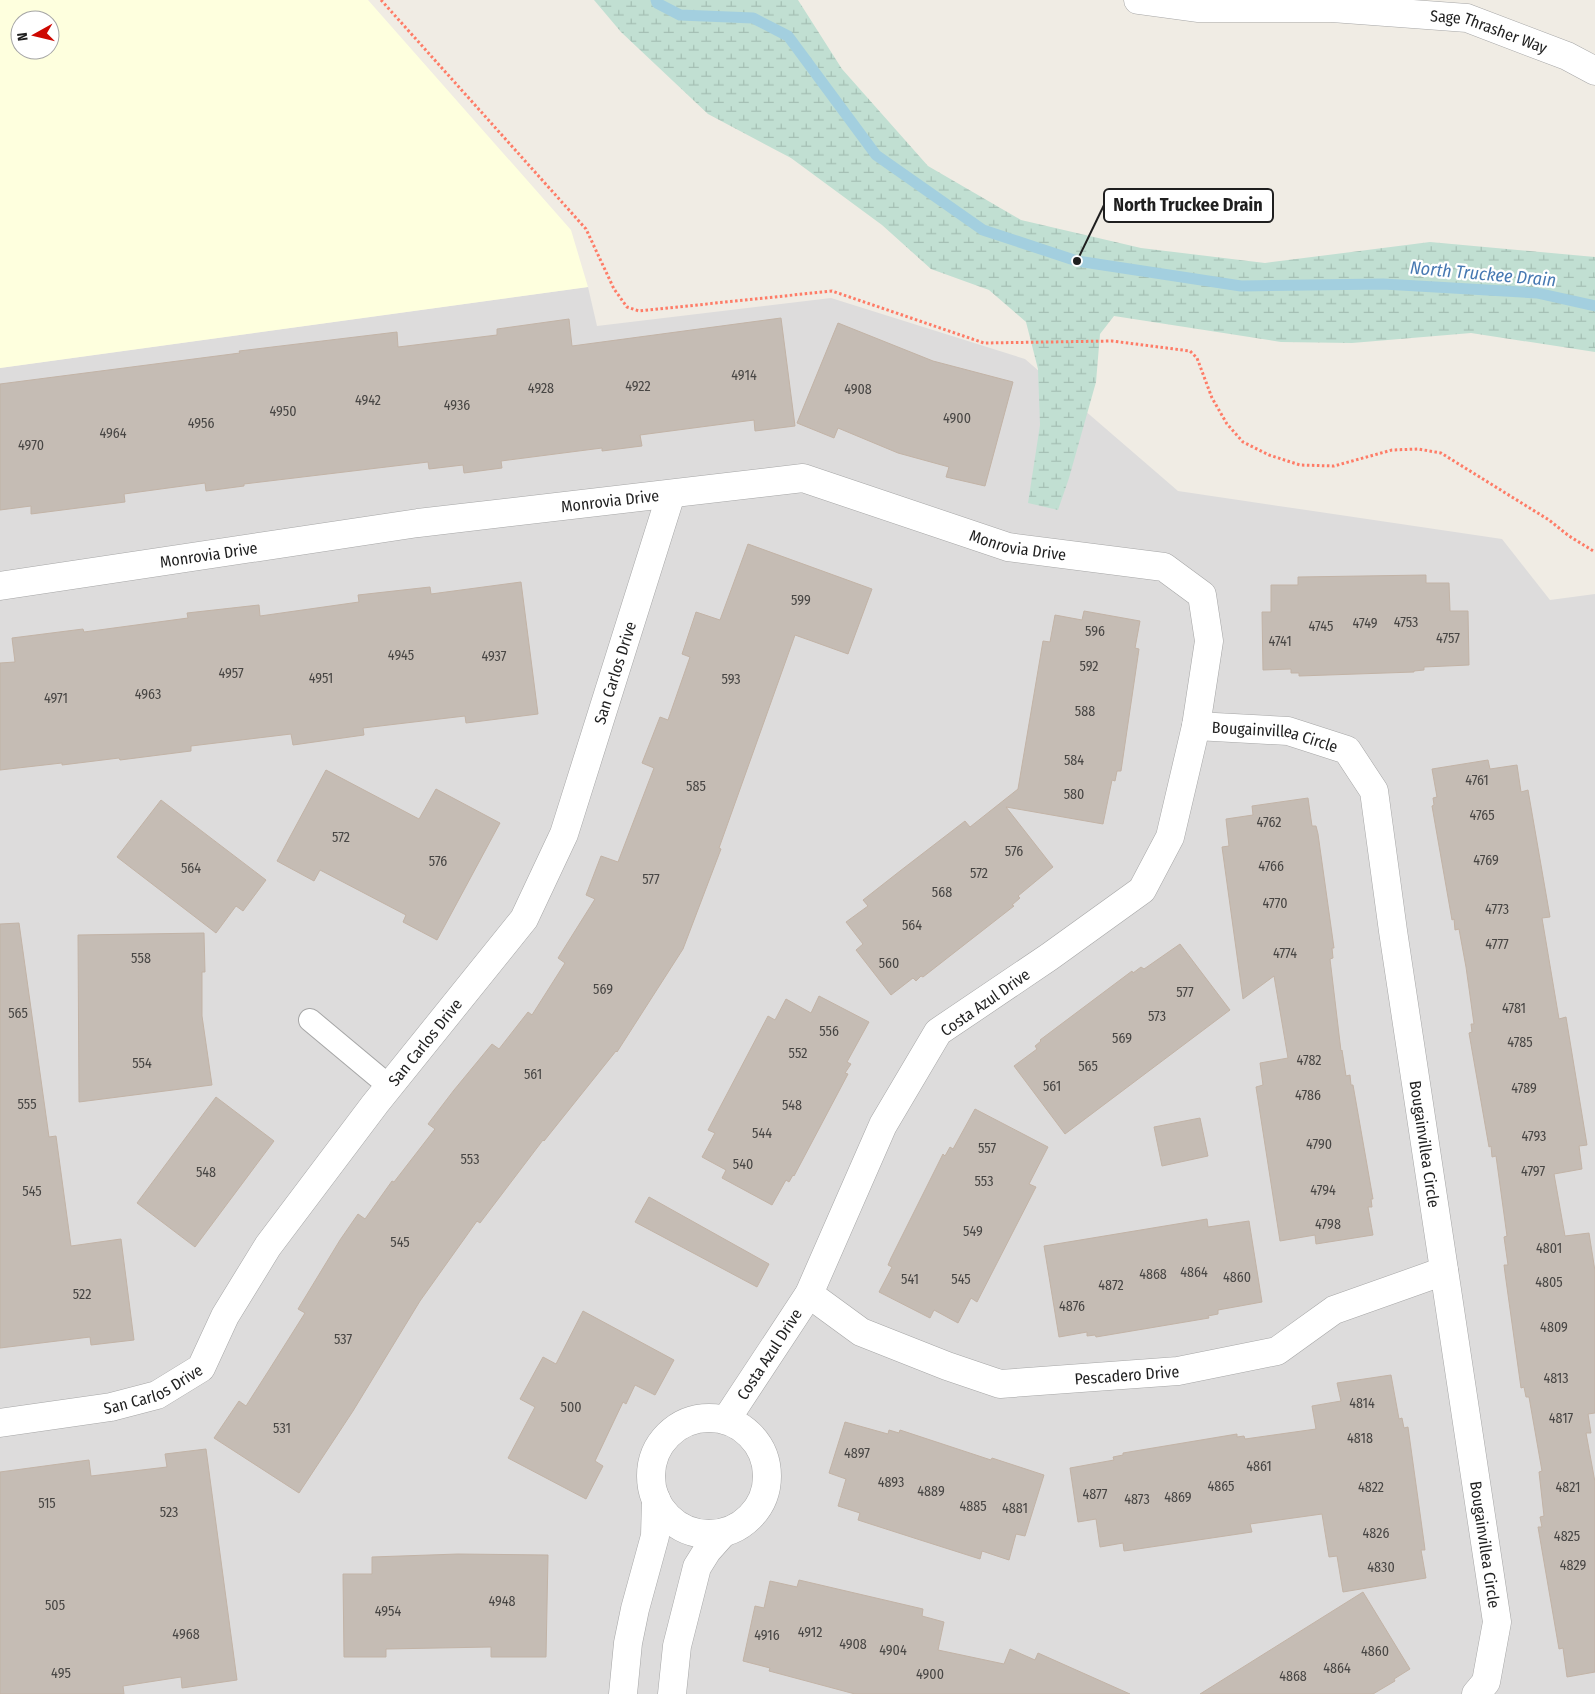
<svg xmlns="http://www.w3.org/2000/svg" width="1595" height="1694" viewBox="0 0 1595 1694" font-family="'Fira Sans Condensed',sans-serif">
  <defs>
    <pattern id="wetland-marsh" width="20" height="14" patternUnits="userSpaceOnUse" patternTransform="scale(1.25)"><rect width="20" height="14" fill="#c1dfd2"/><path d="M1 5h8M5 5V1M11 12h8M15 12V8" fill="none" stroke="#a5bfb4"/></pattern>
  </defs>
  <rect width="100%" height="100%" fill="#f0ece4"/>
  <!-- residential -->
  <polygon fill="#dddcdc" points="588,287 597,326 831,298 1025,359 1178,491 1502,539 1550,600 1595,594 1595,1694 0,1694 0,368"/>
  <!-- education -->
  <path fill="#feffde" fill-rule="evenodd" d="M0,0H368L571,230L588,287L0,368ZM20,20H50V50H20Z"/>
  <!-- wetland -->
  <polygon fill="url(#wetland-marsh)" points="594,0 798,0 842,69 928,166 1021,220 1141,248 1265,263 1430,242 1595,257 1595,352 1471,333 1352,343 1281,342 1114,316 1100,334 1096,382 1069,478 1058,510 1028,503 1040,425 1038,369 1026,322 989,290 931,269 882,225 791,158 708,114 621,32"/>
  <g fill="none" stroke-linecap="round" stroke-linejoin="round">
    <!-- stream -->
    <polyline stroke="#a3cfdf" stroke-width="11" points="656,0 657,3 680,15 753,18 788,36 876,155 983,230 1077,261 1241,286 1383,284 1537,293 1595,306"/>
  </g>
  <!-- building -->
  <g fill="#c5bcb4" stroke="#c2b3a6">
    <polygon points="781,318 795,426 755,431 754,420 640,435 642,446 602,451 602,448 501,461 502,468 464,473 463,465 429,469 428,462 244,484 244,486 206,491 205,483 124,494 125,502 31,514 31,506 0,510 0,384 240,353 239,351 397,332 398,347 497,335 497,329 569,319 572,346"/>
    <polygon points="838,323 933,361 1013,382 985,486 946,477 949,467 898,453 838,428 834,438 797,423"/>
    <polygon points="748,544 872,589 848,654 795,635 719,848 721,849 683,949 617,1052 616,1051 544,1141 543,1140 480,1223 477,1221 420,1301 353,1411 299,1493 214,1438 239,1401 246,1406 269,1370 305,1313 298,1309 340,1240 358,1214 365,1219 392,1181 394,1182 435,1129 428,1124 454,1090 492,1044 499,1049 528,1012 532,1015 565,963 558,958 595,899 586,895 601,856 618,862 654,768 642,763 660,717 668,720 690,657 682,654 696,612 720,620"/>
    <polygon points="1426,575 1426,583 1449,583 1450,611 1468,611 1469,665 1424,667 1424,670 1414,671 1414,672 1299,676 1299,673 1291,673 1291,669 1263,670 1262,612 1271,612 1271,585 1298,585 1298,577"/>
    <polygon points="521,582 538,714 466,723 465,716 363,728 364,735 293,745 291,734 191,746 191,751 120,760 119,758 62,765 62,763 0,770 0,663 15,662 12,638 83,629 84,632 188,618 187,613 259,605 260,616 359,602 358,595 430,587 431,594"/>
    <polygon points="1084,611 1140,621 1135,648 1139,649 1121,771 1117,771 1115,781 1112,780 1103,824 1006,807 1053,867 1018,896 1020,898 1012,905 1014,906 923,977 921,976 916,981 913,978 891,995 856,950 863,944 846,922 868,906 863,900 900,871 965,821 970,827 1018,789 1043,641 1050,642 1055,615 1082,620"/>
    <polygon points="1488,760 1490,769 1517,765 1521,792 1528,790 1550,917 1542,918 1559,1019 1566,1017 1587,1145 1579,1146 1582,1169 1554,1174 1565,1236 1589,1233 1595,1271 1595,1413 1588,1414 1591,1433 1586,1433 1595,1482 1595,1672 1567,1677 1563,1648 1559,1649 1538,1527 1542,1527 1540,1517 1544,1516 1539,1472 1542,1471 1529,1397 1526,1397 1524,1387 1521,1388 1505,1273 1504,1265 1508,1265 1504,1237 1507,1236 1496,1156 1492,1157 1491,1146 1489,1147 1469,1033 1472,1032 1471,1024 1474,1024 1466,967 1459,929 1455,930 1454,919 1452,920 1432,806 1434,805 1433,798 1437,797 1432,769"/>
    <polygon points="326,770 419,819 436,789 500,823 437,940 403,922 406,915 320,870 314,881 277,861"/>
    <polygon points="1308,798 1312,826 1316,826 1318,834 1334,948 1332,948 1333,958 1330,959 1341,1051 1342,1050 1346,1076 1350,1075 1351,1085 1353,1085 1373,1199 1371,1199 1372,1207 1368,1207 1373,1235 1316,1244 1315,1235 1280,1241 1256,1087 1263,1085 1260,1063 1288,1058 1274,976 1243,999 1222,847 1229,846 1226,819 1253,815 1252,806"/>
    <polygon points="161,800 266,880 243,911 236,906 216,933 117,857"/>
    <polygon points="19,923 49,1137 56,1136 71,1246 121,1239 134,1340 91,1345 90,1337 0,1348 0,924"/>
    <polygon points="204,933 205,972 202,972 202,1016 212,1085 79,1102 78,935"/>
    <polygon points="1180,944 1230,1010 1065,1134 1014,1066 1037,1049 1035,1046 1041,1041 1040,1040 1132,971 1133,973 1141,967 1144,969"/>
    <polygon points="819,996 869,1022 847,1062 851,1064 845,1073 848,1074 794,1176 793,1175 789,1182 786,1180 772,1205 722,1178 726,1170 702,1157 715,1133 708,1130 768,1016 775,1020 786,999 811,1013"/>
    <polygon points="216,1097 274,1141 195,1247 137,1203"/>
    <polygon points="975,1109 1048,1147 1029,1184 1036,1187 977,1302 971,1298 958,1323 934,1310 930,1318 879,1292 892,1267 888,1265 891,1258 943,1154 945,1156 950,1147 953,1149"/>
    <polygon points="1200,1118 1208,1156 1162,1166 1154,1127"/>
    <polygon points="649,1197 769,1264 757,1287 635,1222"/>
    <polygon points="1207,1219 1208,1227 1249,1221 1262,1302 1218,1310 1218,1314 1208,1316 1209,1318 1096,1337 1095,1335 1087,1336 1087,1332 1059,1337 1044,1246"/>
    <polygon points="583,1311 674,1360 655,1395 635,1385 626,1404 623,1402 595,1461 603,1466 586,1499 508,1458 535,1407 520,1399 543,1357 556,1364"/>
    <polygon points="1391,1375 1399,1419 1402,1418 1404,1428 1408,1427 1424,1542 1425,1550 1421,1550 1426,1578 1343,1592 1337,1556 1329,1557 1322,1514 1250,1524 1252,1532 1124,1551 1123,1543 1100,1547 1096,1519 1078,1522 1070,1468 1114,1460 1113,1457 1123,1455 1123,1453 1237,1434 1237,1437 1244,1436 1245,1439 1316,1429 1312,1406 1341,1401 1337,1383"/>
    <polygon points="845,1422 888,1434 889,1430 899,1433 900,1430 991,1460 992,1458 1044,1475 1025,1536 1016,1534 1009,1560 982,1551 980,1559 914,1538 858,1520 860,1513 838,1506 846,1479 829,1473"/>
    <polygon points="206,1449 237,1680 182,1688 181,1677 123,1686 124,1694 0,1694 0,1472 89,1460 91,1476 167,1467 165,1454"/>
    <polygon points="458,1554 548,1555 546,1657 491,1657 491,1647 386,1649 386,1657 344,1657 343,1574 372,1574 372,1557"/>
    <polygon points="799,1580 923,1609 922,1616 944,1622 938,1650 1004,1664 1010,1649 1035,1660 1038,1653 1130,1694 855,1694 769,1671 770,1668 743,1661 755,1606 764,1608 770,1581 797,1587"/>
    <polygon points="1363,1592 1410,1669 1394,1679 1395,1681 1373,1694 1200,1694"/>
  </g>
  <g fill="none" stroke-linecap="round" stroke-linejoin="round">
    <!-- lane casing -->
    <g stroke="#a6a6a6" stroke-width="24">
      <polyline id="lane" points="310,1020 389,1086"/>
    </g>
    <!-- street casing -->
    <g stroke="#a6a6a6" stroke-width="29">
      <g id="street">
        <path id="s1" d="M1138,0L1197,8H1332L1467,18L1567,56L1595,71"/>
        <path id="s2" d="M0,586L418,523L803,478L1008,547L1164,567L1202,595L1209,641L1196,726L1170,837L1142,890L1049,957L938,1032L883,1125L809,1294L726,1420"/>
        <path id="s3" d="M1196,726L1288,731L1347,750L1374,791L1393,931L1497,1622L1486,1682L1476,1694"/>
        <path id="s4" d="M809,1294L861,1332L947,1366L1000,1384L1178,1371L1277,1351L1334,1310L1444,1271"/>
        <circle cx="709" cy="1476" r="58"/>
        <path id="s5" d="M0,1423L111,1407L157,1395L201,1368L225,1316L268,1246L375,1104L524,919L564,834L671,494"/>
        <polyline points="623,1694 628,1643 635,1609 655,1536 656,1499"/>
        <polyline points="672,1694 677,1646 697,1567 707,1551 723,1533"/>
      </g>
    </g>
    <!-- path -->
    <polyline stroke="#fe7c67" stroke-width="3" stroke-dasharray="2.5 2.5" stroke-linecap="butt" points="381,0 586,229 614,289 627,307 639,311 832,291 984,343 1112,341 1190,351 1197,358 1212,398 1227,424 1243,442 1269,455 1300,465 1334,466 1392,450 1418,449 1441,453 1549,520 1569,536 1595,552"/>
    <!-- lane -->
    <use href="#lane" stroke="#fff" stroke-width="22"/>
    <!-- street -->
    <use href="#street" stroke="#fff" stroke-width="28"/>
  </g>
  <g text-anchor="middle" stroke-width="4.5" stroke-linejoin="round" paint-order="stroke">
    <!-- number labels -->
    <g font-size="14" fill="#484644">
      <text x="744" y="380">4914</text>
      <text x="638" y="391">4922</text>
      <text x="541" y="393">4928</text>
      <text x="858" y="394">4908</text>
      <text x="368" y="405">4942</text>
      <text x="457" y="410">4936</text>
      <text x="283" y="416">4950</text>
      <text x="957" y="423">4900</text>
      <text x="201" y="428">4956</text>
      <text x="113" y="438">4964</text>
      <text x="31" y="450">4970</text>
      <text x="801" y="605">599</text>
      <text x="1406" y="627">4753</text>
      <text x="1365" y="628">4749</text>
      <text x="1321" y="631">4745</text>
      <text x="1095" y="636">596</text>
      <text x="1448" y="643">4757</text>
      <text x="1280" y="646">4741</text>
      <text x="401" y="660">4945</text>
      <text x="494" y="661">4937</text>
      <text x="1089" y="671">592</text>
      <text x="231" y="678">4957</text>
      <text x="321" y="683">4951</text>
      <text x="731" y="684">593</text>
      <text x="148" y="699">4963</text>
      <text x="56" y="703">4971</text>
      <text x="1085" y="716">588</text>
      <text x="1074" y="765">584</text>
      <text x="1477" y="785">4761</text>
      <text x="696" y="791">585</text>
      <text x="1074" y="799">580</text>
      <text x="1482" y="820">4765</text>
      <text x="1269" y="827">4762</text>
      <text x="341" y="842">572</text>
      <text x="1014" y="856">576</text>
      <text x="1486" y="865">4769</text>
      <text x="438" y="866">576</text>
      <text x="1271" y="871">4766</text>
      <text x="191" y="873">564</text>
      <text x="979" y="878">572</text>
      <text x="651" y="884">577</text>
      <text x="942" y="897">568</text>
      <text x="1275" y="908">4770</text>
      <text x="1497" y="914">4773</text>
      <text x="912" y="930">564</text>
      <text x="1497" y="949">4777</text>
      <text x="1285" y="958">4774</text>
      <text x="141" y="963">558</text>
      <text x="889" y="968">560</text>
      <text x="603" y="994">569</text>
      <text x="1185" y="997">577</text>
      <text x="1514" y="1013">4781</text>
      <text x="18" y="1018">565</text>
      <text x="1157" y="1021">573</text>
      <text x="829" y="1036">556</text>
      <text x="1122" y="1043">569</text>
      <text x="1520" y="1047">4785</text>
      <text x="798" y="1058">552</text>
      <text x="1309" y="1065">4782</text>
      <text x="142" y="1068">554</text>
      <text x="1088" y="1071">565</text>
      <text x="533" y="1079">561</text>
      <text x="1052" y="1091">561</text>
      <text x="1524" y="1093">4789</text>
      <text x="1308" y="1100">4786</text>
      <text x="27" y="1109">555</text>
      <text x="792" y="1110">548</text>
      <text x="762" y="1138">544</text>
      <text x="1534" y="1141">4793</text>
      <text x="1319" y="1149">4790</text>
      <text x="987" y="1153">557</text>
      <text x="470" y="1164">553</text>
      <text x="743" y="1169">540</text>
      <text x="1533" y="1176">4797</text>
      <text x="206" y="1177">548</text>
      <text x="984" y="1186">553</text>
      <text x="1323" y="1195">4794</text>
      <text x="32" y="1196">545</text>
      <text x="1328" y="1229">4798</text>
      <text x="973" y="1236">549</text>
      <text x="400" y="1247">545</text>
      <text x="1549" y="1253">4801</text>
      <text x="1194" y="1277">4864</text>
      <text x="1153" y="1279">4868</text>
      <text x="1237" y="1282">4860</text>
      <text x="910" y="1284">541</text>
      <text x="961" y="1284">545</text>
      <text x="1549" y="1287">4805</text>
      <text x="1111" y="1290">4872</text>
      <text x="82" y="1299">522</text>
      <text x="1072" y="1311">4876</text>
      <text x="1554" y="1332">4809</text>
      <text x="343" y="1344">537</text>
      <text x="1556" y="1383">4813</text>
      <text x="1362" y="1408">4814</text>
      <text x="571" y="1412">500</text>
      <text x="1561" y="1423">4817</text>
      <text x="282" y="1433">531</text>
      <text x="1360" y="1443">4818</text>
      <text x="857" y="1458">4897</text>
      <text x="1259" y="1471">4861</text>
      <text x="891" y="1487">4893</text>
      <text x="1221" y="1491">4865</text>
      <text x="1371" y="1492">4822</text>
      <text x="1568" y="1492">4821</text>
      <text x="931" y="1496">4889</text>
      <text x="1095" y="1499">4877</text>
      <text x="1178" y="1502">4869</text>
      <text x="1137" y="1504">4873</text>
      <text x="47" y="1508">515</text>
      <text x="973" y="1511">4885</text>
      <text x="1015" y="1513">4881</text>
      <text x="169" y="1517">523</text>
      <text x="1376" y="1538">4826</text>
      <text x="1567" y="1541">4825</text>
      <text x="1573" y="1570">4829</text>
      <text x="1381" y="1572">4830</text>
      <text x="502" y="1606">4948</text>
      <text x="55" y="1610">505</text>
      <text x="388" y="1616">4954</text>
      <text x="810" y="1637">4912</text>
      <text x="186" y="1639">4968</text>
      <text x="767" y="1640">4916</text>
      <text x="853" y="1649">4908</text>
      <text x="893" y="1655">4904</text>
      <text x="1375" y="1656">4860</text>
      <text x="1337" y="1673">4864</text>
      <text x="61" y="1678">495</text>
      <text x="930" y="1679">4900</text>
      <text x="1293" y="1681">4868</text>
    </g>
    <!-- street labels -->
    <g font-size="16" fill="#1f1f1f" stroke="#fff">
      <text dy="6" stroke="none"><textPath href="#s1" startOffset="354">Sage Thrasher Way</textPath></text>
      <text dy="6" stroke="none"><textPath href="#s2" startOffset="616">Monrovia Drive</textPath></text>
      <text dy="6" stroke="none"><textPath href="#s2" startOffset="1036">Monrovia Drive</textPath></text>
      <text dy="6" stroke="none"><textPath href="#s2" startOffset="211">Monrovia Drive</textPath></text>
      <text dy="6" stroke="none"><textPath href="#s5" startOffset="1029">San Carlos Drive</textPath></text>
      <text dy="6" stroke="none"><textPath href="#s3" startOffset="80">Bougainvillea Circle</textPath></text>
      <text transform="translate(985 1002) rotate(-35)" y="6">Costa Azul Drive</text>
      <text dy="6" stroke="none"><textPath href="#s5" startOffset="608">San Carlos Drive</textPath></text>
      <text dy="6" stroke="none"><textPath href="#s3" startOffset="560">Bougainvillea Circle</textPath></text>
      <text transform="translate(769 1354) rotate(-57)" y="6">Costa Azul Drive</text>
      <text dy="6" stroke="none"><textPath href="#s4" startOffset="340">Pescadero Drive</textPath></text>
      <text dy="6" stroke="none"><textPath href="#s5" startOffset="158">San Carlos Drive</textPath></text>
      <text dy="6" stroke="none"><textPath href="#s3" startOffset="965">Bougainvillea Circle</textPath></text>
    </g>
    <!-- water labels -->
    <g font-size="18" font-style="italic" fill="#4779b2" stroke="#fff">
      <text transform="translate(1483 274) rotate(5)" y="6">North Truckee Drain</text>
    </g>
  </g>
  <!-- callouts -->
  <path fill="none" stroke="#1f1f1f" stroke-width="2" d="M1077 261L1104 205"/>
  <circle fill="#1f1f1f" stroke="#fff" stroke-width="2" cx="1077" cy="261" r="5"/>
  <rect fill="#fff" stroke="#1f1f1f" stroke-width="2" x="1104" y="189" width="169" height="33" rx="5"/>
  <g font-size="18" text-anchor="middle" font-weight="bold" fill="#1f1f1f">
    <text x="1188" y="211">North Truckee Drain</text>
  </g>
  <!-- north arrow -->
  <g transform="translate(35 35) rotate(262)"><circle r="24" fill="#ffffff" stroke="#a5a5a5"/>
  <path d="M0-4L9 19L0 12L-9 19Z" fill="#cd0800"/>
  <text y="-8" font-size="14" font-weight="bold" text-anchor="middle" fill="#1f1f1f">N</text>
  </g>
</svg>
